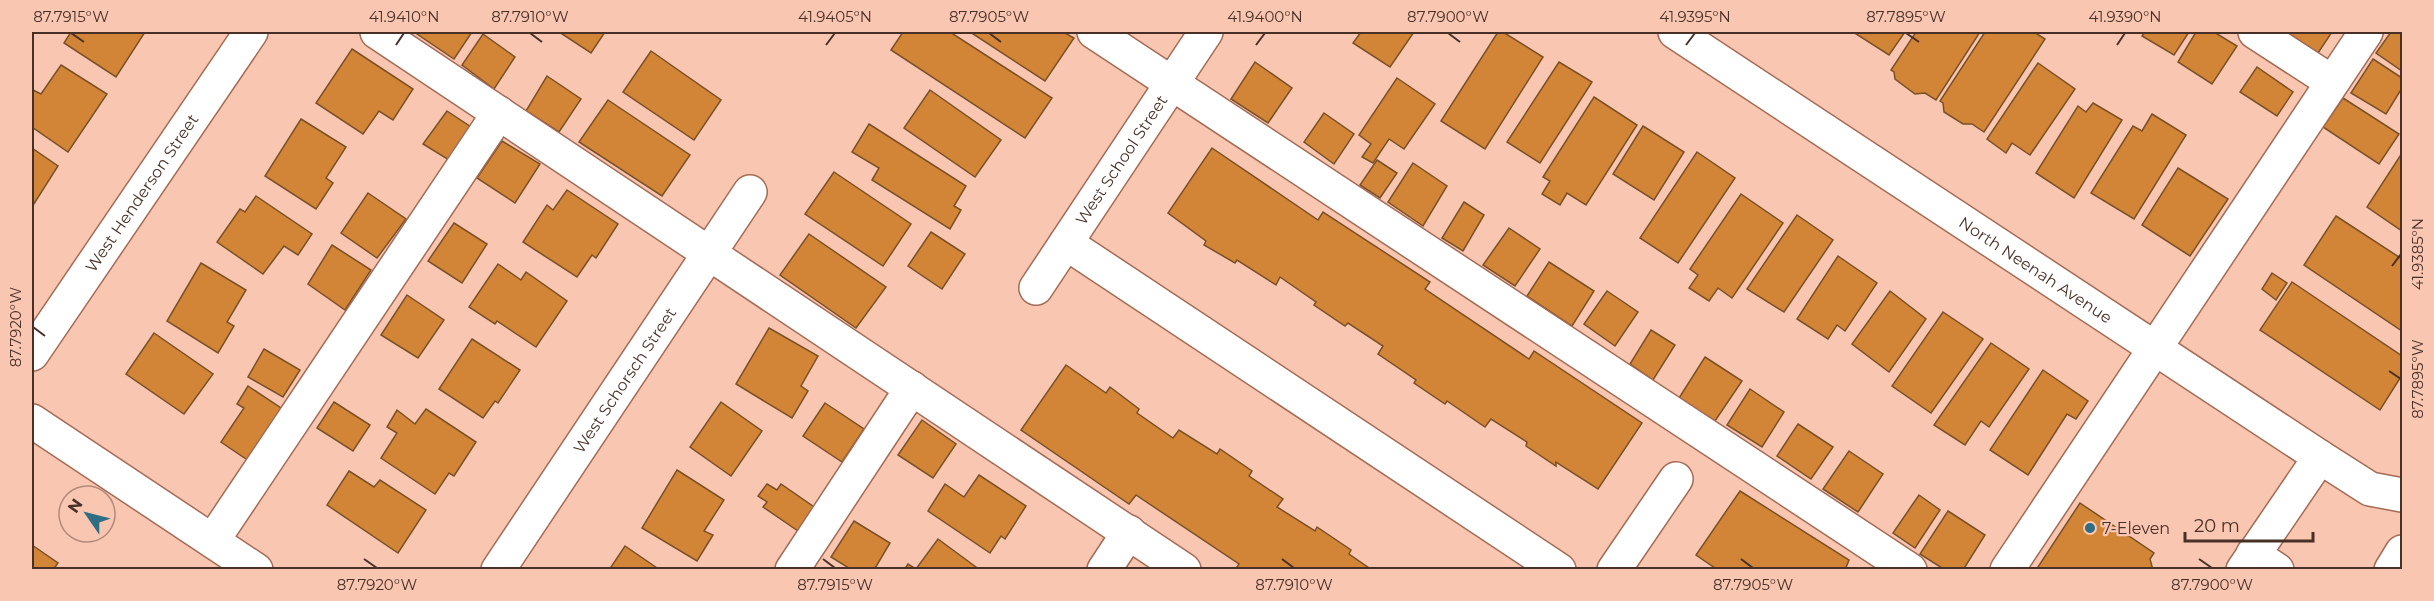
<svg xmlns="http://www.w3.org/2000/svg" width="2434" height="601" viewBox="0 0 2434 601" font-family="Montserrat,sans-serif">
  <rect width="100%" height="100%" fill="#f9c6b2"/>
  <!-- building -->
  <g fill="#d38537" stroke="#7a5027" stroke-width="1.5">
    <polygon points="71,32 145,32 116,77 64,43"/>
    <polygon points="414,32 472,32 454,59"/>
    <polygon points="559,32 605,32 591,53"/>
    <polygon points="903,32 950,32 1052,98 1025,138 891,50"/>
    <polygon points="970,32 1063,32 1074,38 1045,81"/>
    <polygon points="1361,32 1414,32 1390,67 1353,43"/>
    <polygon points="1498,32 1503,32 1543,57 1485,149 1441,121"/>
    <polygon points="1853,32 1905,32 1889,55"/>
    <polygon points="1916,32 1980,32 1936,100 1925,93 1915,94 1895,79 1894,72 1891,70"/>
    <polygon points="1985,32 2034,32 2045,39 1984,132 1972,124 1963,124 1944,112 1943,103 1940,101"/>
    <polygon points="2145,32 2189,32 2174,55 2142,36"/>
    <polygon points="2196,32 2214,32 2237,46 2212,84 2178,62"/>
    <polygon points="2286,32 2332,32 2318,53"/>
    <polygon points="2391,32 2402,32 2402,71 2376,53"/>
    <polygon points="483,34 515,57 494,89 462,65"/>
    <polygon points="352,49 413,89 393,120 379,111 363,134 316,103"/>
    <polygon points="651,51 721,100 694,140 623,92"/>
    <polygon points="2373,59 2402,78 2402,88 2386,114 2351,93"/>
    <polygon points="1255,62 1292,88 1268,123 1231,99"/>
    <polygon points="1559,62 1592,82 1540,163 1507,142"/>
    <polygon points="2038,63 2075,89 2030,155 2012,143 2006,153 1987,139"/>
    <polygon points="61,65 107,94 68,152 32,127 32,91 33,90 41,94"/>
    <polygon points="2257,67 2293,92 2277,116 2240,92"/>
    <polygon points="547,76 581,99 559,132 526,111"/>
    <polygon points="1397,78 1435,104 1404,149 1389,139 1373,163 1362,157 1371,144 1359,135"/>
    <polygon points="930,90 1001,140 975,177 904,128"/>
    <polygon points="1594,97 1637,125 1586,205 1567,193 1560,205 1542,194 1550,181 1543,177"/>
    <polygon points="2343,98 2399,134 2379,164 2323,127"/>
    <polygon points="608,100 690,155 662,196 579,142"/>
    <polygon points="2093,103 2122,120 2074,198 2036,173 2078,106 2086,112"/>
    <polygon points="447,111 471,127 449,160 423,144"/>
    <polygon points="1324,113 1354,134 1334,164 1304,142"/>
    <polygon points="2152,114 2186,135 2134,219 2091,193 2133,126 2142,131"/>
    <polygon points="301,119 346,147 326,178 333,183 316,209 265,176"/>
    <polygon points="869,124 966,186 954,206 961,210 950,229 872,180 879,168 852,152"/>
    <polygon points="1643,126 1684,152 1654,200 1613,174"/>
    <polygon points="502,141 540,164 515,203 477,178"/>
    <polygon points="32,148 58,166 32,207"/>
    <polygon points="1212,148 1318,220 1323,212 1430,282 1425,289 1529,359 1534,351 1642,423 1598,489 1556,462 1556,466 1526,446 1527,442 1491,419 1485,427 1447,401 1445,404 1414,383 1416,380 1378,354 1383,346 1348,323 1345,326 1314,305 1316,302 1280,277 1276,285 1237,260 1235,263 1204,245 1206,241 1168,213"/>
    <polygon points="1697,152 1735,178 1678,263 1640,238"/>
    <polygon points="2402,153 2402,231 2367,207"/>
    <polygon points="1377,160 1397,173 1380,198 1360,185"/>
    <polygon points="1413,163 1447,186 1423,226 1388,202"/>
    <polygon points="2178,168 2228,199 2190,256 2142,225"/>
    <polygon points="834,172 911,224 883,266 805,214"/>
    <polygon points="567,190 618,224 596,258 592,255 577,277 523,242 547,205 553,210"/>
    <polygon points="368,193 406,219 377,258 341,233"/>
    <polygon points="1741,194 1783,223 1732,298 1718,288 1709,301 1689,288 1698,275 1690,269"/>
    <polygon points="256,196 312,234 298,255 284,246 263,274 217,242 240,209 245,212"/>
    <polygon points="1464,202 1484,215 1463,251 1442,238"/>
    <polygon points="1797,215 1833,240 1784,312 1747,289"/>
    <polygon points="2336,216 2402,259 2402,331 2304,265"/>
    <polygon points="454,223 487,244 462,283 428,261"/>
    <polygon points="1509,228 1540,249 1515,286 1483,265"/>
    <polygon points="931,232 965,254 942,289 908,266"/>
    <polygon points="809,234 886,287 856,328 780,275"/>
    <polygon points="332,245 371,270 345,310 308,284"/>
    <polygon points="1838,256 1877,283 1845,331 1837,325 1828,339 1797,319"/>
    <polygon points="1549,262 1594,291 1572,326 1527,296"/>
    <polygon points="201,263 246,290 227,322 234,326 218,353 167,321"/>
    <polygon points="498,264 521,280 526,272 567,301 536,347 497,321 495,324 469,307"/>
    <polygon points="2272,273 2287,283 2276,300 2262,289"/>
    <polygon points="2292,282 2402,356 2402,375 2380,410 2260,330"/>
    <polygon points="1607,291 1638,312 1615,346 1584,324"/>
    <polygon points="1890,291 1926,319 1889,372 1852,344"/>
    <polygon points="407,295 444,320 418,358 381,335"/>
    <polygon points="1943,312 1983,339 1931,413 1892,386"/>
    <polygon points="769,328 818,356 801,386 808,391 792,418 736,384"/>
    <polygon points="1651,330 1675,345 1653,380 1630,364"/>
    <polygon points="154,333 213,374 184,414 126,374"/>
    <polygon points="472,339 520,370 498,403 495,401 483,418 439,389"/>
    <polygon points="1991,343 2029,369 1989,427 1981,421 1965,445 1934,425"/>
    <polygon points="264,349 300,370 283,397 248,377"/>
    <polygon points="1705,357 1742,381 1715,421 1679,398"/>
    <polygon points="1066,365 1106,393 1110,387 1139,409 1137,413 1173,438 1179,430 1217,454 1220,449 1252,471 1249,476 1283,499 1277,507 1315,531 1317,527 1351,550 1349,554 1372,570 1235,570 1239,564 1136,495 1129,504 1021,430"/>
    <polygon points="2043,370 2088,401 2076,419 2067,414 2028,475 1990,450"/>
    <polygon points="248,386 284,410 249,461 221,442 244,408 237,404"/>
    <polygon points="1750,389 1784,412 1762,447 1727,425"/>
    <polygon points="334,402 370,425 353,451 317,428"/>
    <polygon points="721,402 762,431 731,476 690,447"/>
    <polygon points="825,403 864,429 842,462 803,436"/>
    <polygon points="426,409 476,442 454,476 449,473 435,494 381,458 397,433 387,427 397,410 415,424"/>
    <polygon points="922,420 956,444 933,478 898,455"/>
    <polygon points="1798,424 1833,447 1811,479 1777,456"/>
    <polygon points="1849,451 1883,474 1858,512 1823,489"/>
    <polygon points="677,470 724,500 704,531 713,535 697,561 642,528"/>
    <polygon points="349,471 374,487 380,480 426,510 398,553 327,505"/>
    <polygon points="979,475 1026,506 1005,539 1001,536 990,553 928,511 945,484 964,497"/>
    <polygon points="767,484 777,490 781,484 817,509 801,533 763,507 767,502 758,496"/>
    <polygon points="1740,491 1849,560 1845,570 1718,570 1696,555"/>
    <polygon points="1919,495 1940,510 1915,548 1893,533"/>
    <polygon points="2080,503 2154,553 2150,559 2153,570 2036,570"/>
    <polygon points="1948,511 1985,535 1963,570 1945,570 1920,554"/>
    <polygon points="854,521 890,543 874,570 852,570 831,557"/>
    <polygon points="938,539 980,570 904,570 908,564 916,569"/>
    <polygon points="32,545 58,563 53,570 32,570"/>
    <polygon points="625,546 660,570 609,570"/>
  </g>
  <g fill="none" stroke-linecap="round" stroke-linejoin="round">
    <!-- minor casing -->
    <g stroke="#a46b55" stroke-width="36">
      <g id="minor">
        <polyline points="377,32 1184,570"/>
        <polyline points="1094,32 1910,570"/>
        <path id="s1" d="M1675,32L2320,457L2370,489L2402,495"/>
        <polyline points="2255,32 2332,82"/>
        <polyline points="1066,243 1559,570"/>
        <path id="s2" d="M1036,288L1206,32"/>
        <path id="s3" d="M32,354L251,32"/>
        <polyline points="32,421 256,570"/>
        <polyline points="213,540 499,113"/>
        <polyline points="2253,554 2277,570"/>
        <path id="s4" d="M498,570L750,192"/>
        <polyline points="792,570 912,388"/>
        <polyline points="1104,570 1129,532"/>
        <polyline points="1614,570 1676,479"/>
        <polyline points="2007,570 2366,32"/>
        <polyline points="2243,570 2320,457"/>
      </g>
    </g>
    <!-- major casing -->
    <g stroke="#a46b55" stroke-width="36">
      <polyline id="major" points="2391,570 2402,552"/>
    </g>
    <!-- minor -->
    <use href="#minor" stroke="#fff" stroke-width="33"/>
    <!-- major -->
    <use href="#major" stroke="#fff" stroke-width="33"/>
  </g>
  <!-- ticks -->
  <path fill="none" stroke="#493027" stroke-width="2" d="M71,33L84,42M530,33L542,42M989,33L1001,42M1448,33L1460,42M1906,33L1919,42M396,45L404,33M826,45L835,33M1256,45L1265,33M1686,45L1695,33M2117,45L2125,33M2392,266L2401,254M33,327L45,336M2389,371L2401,379M364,559L377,568M823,559L835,568M1282,559L1294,568M1741,559L1753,568M2199,559L2212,568"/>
  <!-- markers -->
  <circle fill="#2f6e83" stroke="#f9c6b2" stroke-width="2" cx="2090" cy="528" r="6"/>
  <g text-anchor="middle" stroke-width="4.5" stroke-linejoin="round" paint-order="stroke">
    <!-- street labels -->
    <g font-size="16" fill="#493027" stroke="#f9c6b2">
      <text dy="6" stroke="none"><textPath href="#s2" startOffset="154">West School Street</textPath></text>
      <text dy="6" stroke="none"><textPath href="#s3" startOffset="195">West Henderson Street</textPath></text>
      <text dy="6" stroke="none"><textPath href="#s1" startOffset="432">North Neenah Avenue</textPath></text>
      <text dy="6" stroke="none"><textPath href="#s4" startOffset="228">West Schorsch Street</textPath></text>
    </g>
    <!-- poi labels -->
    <g font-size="16" fill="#493027" stroke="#f9c6b2" text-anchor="start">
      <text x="2102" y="534">7-Eleven</text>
    </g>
  </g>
  <!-- border -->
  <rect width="2434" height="601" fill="none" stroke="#f9c6b2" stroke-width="66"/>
  <!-- north arrow -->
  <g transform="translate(87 514) rotate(305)"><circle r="28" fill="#f9c6b2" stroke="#b38a7a" stroke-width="1.5"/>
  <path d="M0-4.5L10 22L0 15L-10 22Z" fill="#2f6e83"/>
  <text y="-9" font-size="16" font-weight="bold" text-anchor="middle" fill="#493027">N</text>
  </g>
  <!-- scale -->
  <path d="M2185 532v9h128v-9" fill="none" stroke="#493027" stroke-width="3"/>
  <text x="2194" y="532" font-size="18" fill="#493027" stroke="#f9c6b2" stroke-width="4.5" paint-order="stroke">20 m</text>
  <rect x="33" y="33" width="2368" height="535" fill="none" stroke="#493027" stroke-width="2"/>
  <g font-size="15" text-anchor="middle" fill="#493027">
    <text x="71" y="22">87.7915°W</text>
    <text x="404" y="22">41.9410°N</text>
    <text x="530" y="22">87.7910°W</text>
    <text x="835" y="22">41.9405°N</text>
    <text x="989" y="22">87.7905°W</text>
    <text x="1265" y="22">41.9400°N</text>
    <text x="1448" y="22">87.7900°W</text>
    <text x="1695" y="22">41.9395°N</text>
    <text x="1906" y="22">87.7895°W</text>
    <text x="2125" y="22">41.9390°N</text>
    <text transform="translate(2418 254) rotate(-90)" y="5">41.9385°N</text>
    <text transform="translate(16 327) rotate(-90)" y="5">87.7920°W</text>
    <text transform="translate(2418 379) rotate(-90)" y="5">87.7895°W</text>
    <text x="377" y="590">87.7920°W</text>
    <text x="835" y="590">87.7915°W</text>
    <text x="1294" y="590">87.7910°W</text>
    <text x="1753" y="590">87.7905°W</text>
    <text x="2212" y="590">87.7900°W</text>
  </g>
</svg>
